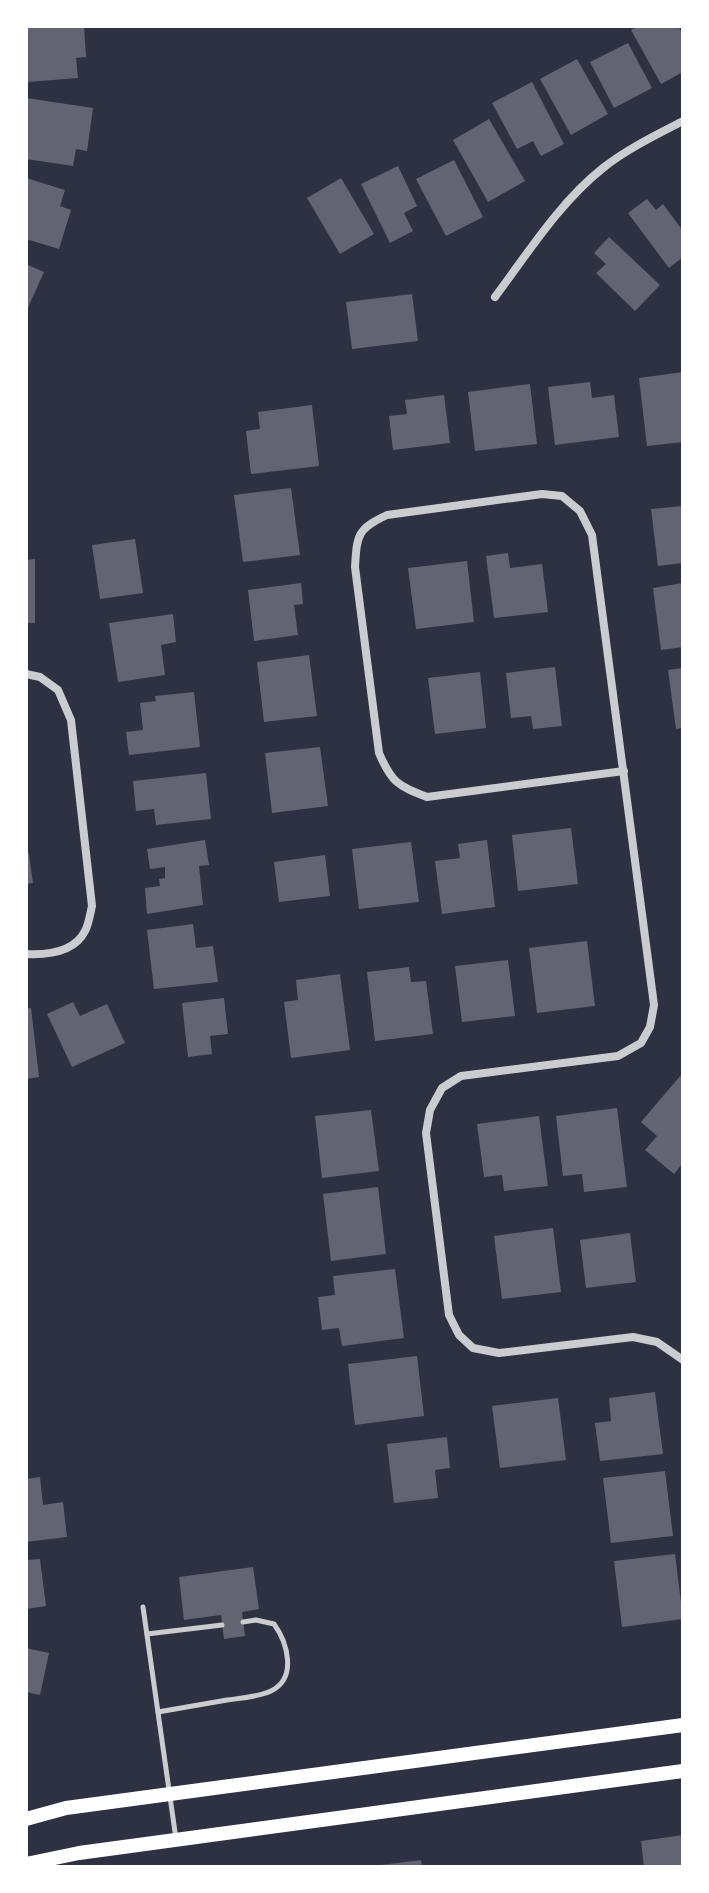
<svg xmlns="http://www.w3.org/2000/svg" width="709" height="1893" viewBox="0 0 709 1893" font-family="'Zilla Slab',serif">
  <rect width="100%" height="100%" fill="#2d3142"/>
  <!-- building -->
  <g fill="#626471">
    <polygon points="26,26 84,26 86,57 76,58 78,78 28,82"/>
    <polygon points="638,26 678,26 683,35 683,72 661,84 631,30"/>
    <polygon points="628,43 652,88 614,108 590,62"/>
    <polygon points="577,59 608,114 571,135 540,79"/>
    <polygon points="532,82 564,144 541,156 533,141 517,149 492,103"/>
    <polygon points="26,98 93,108 87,151 76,149 73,166 26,159"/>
    <polygon points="489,119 525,181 488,202 453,140"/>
    <polygon points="454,160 483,217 446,236 416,179"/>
    <polygon points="398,166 417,206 404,213 413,231 390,243 361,184"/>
    <polygon points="26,178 65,190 60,206 71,210 59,249 26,239"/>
    <polygon points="341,178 374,234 340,254 307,198"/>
    <polygon points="647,199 656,210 663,204 683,231 683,257 669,268 628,213"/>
    <polygon points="609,237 660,285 635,311 596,273 606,264 594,253"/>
    <polygon points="26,264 44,272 26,312"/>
    <polygon points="412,294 418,341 352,349 346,302"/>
    <polygon points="683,372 683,442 647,446 639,378"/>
    <polygon points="590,382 592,398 614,395 619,437 555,445 548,387"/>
    <polygon points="530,384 537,444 475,451 468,392"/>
    <polygon points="444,395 450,443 393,450 389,416 407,414 405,400"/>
    <polygon points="312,405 319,466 251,474 246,431 260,429 258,412"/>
    <polygon points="291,488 300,555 243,562 234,495"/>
    <polygon points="683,506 683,563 658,566 651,509"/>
    <polygon points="135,539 143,593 100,599 92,545"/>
    <polygon points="508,553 510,568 542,564 548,612 494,618 486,556"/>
    <polygon points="35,559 35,623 26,623 26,560"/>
    <polygon points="467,561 474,622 416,629 408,568"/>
    <polygon points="301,583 303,604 294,605 298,635 254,641 248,590"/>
    <polygon points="683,583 683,647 661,650 653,588"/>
    <polygon points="173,614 176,642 161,645 165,675 118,682 109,623"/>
    <polygon points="309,655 317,716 264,722 257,662"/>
    <polygon points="555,667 562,726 533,729 531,716 511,718 506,673"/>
    <polygon points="683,668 683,728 676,729 668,670"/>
    <polygon points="480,672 486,728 435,734 428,678"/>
    <polygon points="194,692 200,747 129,755 126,732 143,730 140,703 156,701 155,696"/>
    <polygon points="320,747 328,806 272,813 265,753"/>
    <polygon points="206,773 211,819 156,825 154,809 136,811 133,781"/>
    <polygon points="571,828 578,884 518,891 512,835"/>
    <polygon points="205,840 209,865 199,866 203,905 147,914 145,888 160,886 159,879 165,878 165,867 150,869 147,849"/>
    <polygon points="487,840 495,907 442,914 435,861 460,858 458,844"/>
    <polygon points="411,842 419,902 359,909 352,849"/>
    <polygon points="26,854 29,854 33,883 26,884"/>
    <polygon points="325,855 330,896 279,902 274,862"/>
    <polygon points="193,924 196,948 213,946 218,982 154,989 147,930"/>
    <polygon points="587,941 595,1006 537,1013 529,948"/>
    <polygon points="508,960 515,1016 462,1022 455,966"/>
    <polygon points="409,967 411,982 426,981 433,1034 375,1041 367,972"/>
    <polygon points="340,974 350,1050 291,1058 284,1002 298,1000 296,980"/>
    <polygon points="224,998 228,1034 210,1036 212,1054 188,1057 182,1003"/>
    <polygon points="73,1002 80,1016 107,1004 125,1043 72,1067 47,1014"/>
    <polygon points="31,1008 39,1077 26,1079 26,1009"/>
    <polygon points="681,1075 683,1077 683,1163 674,1174 645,1150 657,1136 641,1122"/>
    <polygon points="617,1108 627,1187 584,1192 582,1174 563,1176 556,1116"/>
    <polygon points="371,1110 379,1171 322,1178 315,1116"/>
    <polygon points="539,1116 548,1186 504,1191 502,1175 484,1177 477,1124"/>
    <polygon points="378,1187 386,1254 331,1261 323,1194"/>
    <polygon points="553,1228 561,1292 502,1299 494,1236"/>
    <polygon points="630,1233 636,1282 586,1288 580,1240"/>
    <polygon points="395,1269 404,1338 342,1346 339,1328 322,1330 318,1297 335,1295 333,1276"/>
    <polygon points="417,1356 424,1416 355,1425 348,1364"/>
    <polygon points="655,1392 663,1454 600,1461 595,1423 611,1421 609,1398"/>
    <polygon points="558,1398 566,1460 500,1468 492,1406"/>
    <polygon points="447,1437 450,1468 435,1470 438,1498 394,1503 387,1444"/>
    <polygon points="665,1471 673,1536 611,1543 603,1478"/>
    <polygon points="40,1477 43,1505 63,1502 67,1537 26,1542 26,1479"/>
    <polygon points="675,1554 683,1619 622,1627 614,1561"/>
    <polygon points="40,1559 46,1606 26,1609 26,1560"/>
    <polygon points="253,1567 259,1609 242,1612 245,1636 224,1639 221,1615 184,1620 179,1577"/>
    <polygon points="26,1648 49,1653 40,1695 26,1692"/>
    <polygon points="683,1835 683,1867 644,1867 641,1841"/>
    <polygon points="421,1860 422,1867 381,1867 381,1865"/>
  </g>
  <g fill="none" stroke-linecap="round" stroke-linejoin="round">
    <!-- service -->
    <g stroke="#caccd0" stroke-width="5">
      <polyline points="143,1607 176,1839"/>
      <polyline points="147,1634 222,1625"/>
      <path d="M158,1712C181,1708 204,1704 227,1700C241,1698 258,1697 271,1691C298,1678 287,1642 274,1624L256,1620L243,1622"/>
    </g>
    <!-- minor -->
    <g stroke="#caccd0" stroke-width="8">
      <path d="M495,297C528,253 559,203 603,168C627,149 656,135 683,121"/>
      <path d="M26,674L40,677L58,690L71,720L92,906C90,914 89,924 85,931C74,953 47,955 26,954"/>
      <path d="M624,771L427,797C397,785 392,783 379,753L355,567C357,535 357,529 387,515L542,494L562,496L580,511L592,535L654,1005L650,1027L641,1043L618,1056L461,1076L442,1088L430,1110L426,1133L449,1315L459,1335L473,1348L499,1353L633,1337L657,1342L683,1360"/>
    </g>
    <!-- secondary -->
    <g stroke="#fff" stroke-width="14">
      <polyline points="26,1819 66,1808 683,1725"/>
      <polyline points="26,1864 79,1853 683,1771"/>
    </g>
  </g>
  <!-- border -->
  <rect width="709" height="1893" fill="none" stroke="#ffffff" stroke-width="56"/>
</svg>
